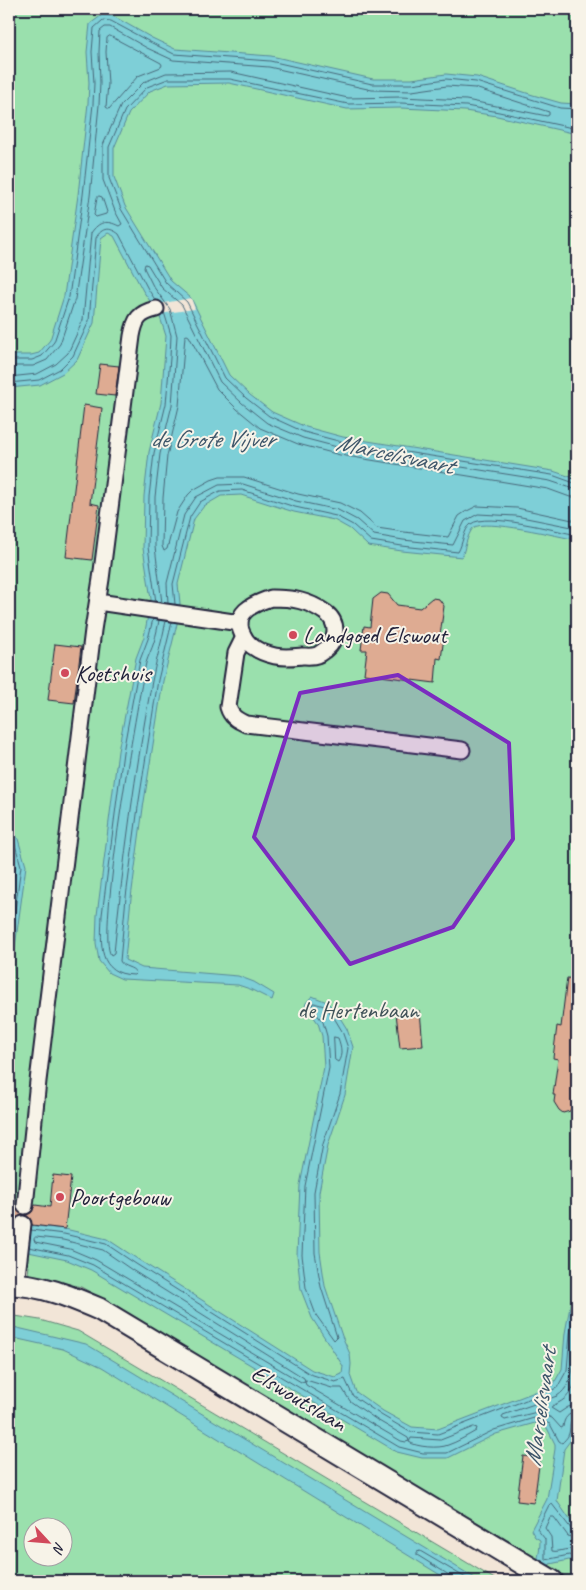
<svg xmlns="http://www.w3.org/2000/svg" width="586" height="1590" viewBox="0 0 586 1590" font-family="Caveat,sans-serif">
  <rect width="100%" height="100%" fill="#f2e5d7"/>
  <filter id="ink" filterUnits="userSpaceOnUse"><feTurbulence type="fractalNoise" baseFrequency=".02" numOctaves="2"/><feDisplacementMap in="SourceGraphic" scale="10" xChannelSelector="R" yChannelSelector="G"/><feConvolveMatrix kernelMatrix="1 2 1 2 8 2 1 2 1" color-interpolation-filters="sRGB"/></filter>
  <g filter="url(#ink)">
    <!-- green -->
    <g fill="#9ae0ad" stroke="#5e8174" fill-rule="evenodd">
      <polygon points="9,9 577,9 577,1581 573,1581 108,1302 81,1287 28,1274 29,1266 9,1262"/>
      <path d="M9,1315L40,1320L78,1331L498,1581H9ZM32,1528H62V1558H32Z"/>
    </g>
    <!-- water -->
    <g fill="#7ecfd7" stroke="#598a99">
      <path d="M102,15L113,16L152,38L175,49L271,56L373,79H412L446,74L477,77L533,95L561,103L577,104V134L497,116L465,111L401,108L347,109L229,83L168,84L150,91L129,113L114,148V177L125,206L171,281L191,298L229,375L250,395L272,412L306,427L343,437L553,471L577,479V540C561,537 484,518 473,528C467,535 465,549 462,557L402,551L368,546L350,529L334,520L294,512L241,495L221,496L204,506L194,519L178,584L180,603L177,624L163,681L143,808L131,898L125,960L142,968L238,976L254,982L274,994L272,1000L250,989L238,985L122,979L109,973L99,961L96,943L97,915L118,751L136,658L144,637L151,599L143,548L144,496L149,452L161,403L166,336L159,314L143,291L114,236L108,233L101,238L94,323L77,360L63,373L40,385L9,388V355H31L39,353L50,340L64,296L78,195L88,103L89,83L87,52L90,24Z"/>
      <polygon points="9,823 18,839 26,866 9,991"/>
      <path d="M312,996L327,1002L337,1013L347,1029L353,1047L345,1095L328,1145L319,1192L320,1252L325,1286L342,1336L350,1354L351,1364L350,1375L356,1392L383,1411L412,1427L438,1429L553,1385L562,1369L565,1333L574,1285L577,1257V1406L573,1437L564,1449L557,1501L577,1530V1564L569,1560L550,1564L541,1581H528C536,1566 540,1557 540,1540L535,1537L531,1530L547,1499L555,1449V1444L547,1428L535,1423L496,1434L448,1458H422L397,1452L91,1270L67,1260L9,1248V1223L65,1229L107,1239L139,1260L312,1370L335,1377L342,1374L343,1366L312,1318L301,1290L297,1255L300,1185L324,1067L322,1036L318,1023L311,1013L305,1008L306,1003Z"/>
      <polygon points="9,1326 86,1344 480,1581 450,1581 102,1367 63,1349 9,1337"/>
    </g>
    <!-- pier -->
    <polygon fill="#f2e5d7" points="191,298 195,309 159,314 153,305"/>
    <g fill="none" stroke-linecap="round" stroke-linejoin="round">
      <!-- shore -->
      <g stroke="#476779" stroke-width="1">
        <polygon points="110,36 161,63 162,65 161,67 138,76 109,109 106,107 108,84 106,52 107,38"/>
        <polyline points="577,129 499,112 466,106 401,103 348,104 230,79 168,79 147,87 125,110 109,147 109,178 121,209 166,283 187,302 225,378 246,398 269,416 304,432 342,442 552,475 577,484"/>
        <polygon points="99,196 102,197 107,212 106,214 96,217 94,215 97,198"/>
        <polyline points="9,360 32,360 42,356 54,342 69,297 83,195 93,104 94,83 92,52 94,28 103,20 111,21 150,42 174,54 270,61 372,84 412,84 446,79 476,82 560,108 577,109"/>
        <path d="M9,366H33L47,360L60,344L75,299L90,196L99,105L100,83L99,52L100,31L105,27H110L147,48L173,60L269,67L372,90L412,91L447,86L475,88L549,112V115L547,116L466,100L401,97L348,98L231,72L166,73L144,82L121,105L103,145V180L115,211L122,224L119,226C107,220 99,221 91,233L83,320L68,353L56,364L37,374L9,377"/>
        <path d="M9,383L39,380L60,369L73,356L89,321L96,238C102,227 110,227 119,234L148,289L156,301"/>
        <polyline points="577,497 570,497 548,489 340,455 298,444 260,428 237,409 217,389 189,336 187,335 185,336 179,406 167,456 163,498 162,546 164,551 167,549 177,512 188,495 193,490 211,480 220,477 244,477 298,494 340,503 360,513 377,528 404,532 448,537 459,516 465,512 477,506 517,508 577,521"/>
        <polyline points="156,602 148,547 149,497 154,453 166,404 170,358 171,335 164,312"/>
        <polyline points="162,603 155,547 155,497 160,454 172,405 177,336 170,309 153,286 144,268 145,264 148,265 162,288 182,305 220,382 242,403 267,423 303,438 341,448 550,481 577,490"/>
        <polyline points="168,604 167,583 184,515 196,497 219,485 243,484 296,501 338,510 357,520 374,535 403,540 453,545 465,521 478,514 516,516 577,528"/>
        <path d="M175,604L173,584L190,517L200,502L220,491L242,490L295,507L336,516L353,525L371,541L402,546L458,552C463,544 463,530 471,524C486,512 557,531 577,535"/>
        <path d="M153,619L148,639L140,660L123,752L102,915C101,944 97,974 134,975L136,973C133,966 123,968 120,961L126,897L138,807L158,680L172,622"/>
        <path d="M159,620C158,627 156,635 154,642C152,649 148,656 146,663C138,699 96,938 111,955L114,953C123,862 135,771 152,681C156,660 162,641 166,621"/>
        <polyline points="9,833 14,841 21,866 9,955"/>
        <polyline points="9,846 15,867 9,910"/>
        <polygon points="314,1003 324,1006 333,1016 342,1031 348,1048 340,1094 323,1144 314,1192 315,1253 321,1287 337,1337 334,1340 316,1315 306,1288 302,1255 305,1186 329,1068 327,1036 323,1022 311,1007"/>
        <path d="M334,1037L338,1038C341,1046 343,1055 338,1062L335,1060Z"/>
        <polyline points="31,1230 64,1234 106,1244 136,1264 310,1374 335,1382 345,1379 353,1396 381,1415 410,1432 438,1434 557,1388 567,1370 570,1334 577,1295"/>
        <polygon points="36,1237 63,1240 103,1250 132,1270 304,1378 305,1381 301,1382 96,1260 70,1249 35,1242 34,1239"/>
        <path d="M29,1247L68,1255L93,1265L399,1447L423,1453H447L494,1430L534,1418L550,1424L559,1441L562,1443C564,1441 567,1438 568,1436C572,1428 567,1420 577,1419"/>
        <path d="M577,1330C574,1350 577,1384 557,1396L503,1415L502,1418L505,1420L537,1412L552,1418L561,1428L563,1427C564,1418 568,1413 577,1412"/>
        <polygon points="306,1380 332,1388 342,1388 350,1401 377,1420 408,1438 409,1441 406,1442 401,1441 306,1385 305,1382"/>
        <path d="M577,1380C570,1394 568,1399 552,1406L551,1408L559,1413L568,1407L577,1405"/>
        <path d="M474,1427L477,1428L476,1431C467,1436 457,1442 448,1445C439,1449 416,1447 409,1442L411,1438L440,1440Z"/>
        <polyline points="577,1532 572,1530 552,1504 549,1505 537,1529 545,1539 545,1560 569,1555 577,1559"/>
        <path d="M577,1538L568,1536L554,1517H550L545,1528L551,1537L552,1551C560,1553 568,1546 577,1551"/>
        <polyline points="452,1581 449,1575 417,1555 417,1552 420,1551 471,1581"/>
      </g>
    </g>
    <!-- building -->
    <g fill="#deab92" stroke="#22223b">
      <polygon points="100,364 119,366 115,396 96,394"/>
      <polygon points="84,405 102,408 90,503 99,505 92,560 66,557"/>
      <polygon points="381,593 388,594 397,605 420,608 432,598 439,599 444,606 440,636 444,637 441,659 437,658 435,683 364,674 367,650 361,650 364,626 370,627 373,599"/>
      <polygon points="55,644 81,647 74,703 48,700"/>
      <polygon points="567,978 577,979 577,1101 570,1111 563,1113 559,1110 554,1102 555,1095 553,1095 558,1059 553,1058 557,1026 561,1027"/>
      <polygon points="420,1011 423,1046 400,1048 396,1013"/>
      <polygon points="53,1175 71,1177 65,1229 32,1225 31,1220 25,1215 32,1212 35,1205 50,1207"/>
      <polygon points="9,1204 16,1205 17,1210 23,1215 16,1218 14,1223 9,1223"/>
      <polygon points="523,1456 540,1458 534,1503 517,1501"/>
    </g>
    <g fill="none" stroke-linecap="round" stroke-linejoin="round">
      <!-- street casing -->
      <g stroke="#22223b" stroke-width="19">
        <g id="street">
          <path d="M271,598C292,598 308,600 326,613C338,622 338,639 326,649C323,651 320,654 317,655C312,657 306,656 302,656C292,657 284,658 275,656C262,653 250,648 244,637C230,613 253,604 271,598Z"/>
          <polyline points="98,602 240,623"/>
          <path d="M244,637L236,653L228,707C231,717 237,720 246,724L462,750"/>
          <path d="M25,1206L38,1081L93,630L101,579L132,336C135,319 139,313 156,309"/>
          <polyline points="16,1284 23,1224"/>
        </g>
      </g>
      <!-- secondary casing -->
      <g stroke="#22223b" stroke-width="25">
        <path id="secondary" d="M9,1284C40,1284 71,1297 99,1309L552,1581"/>
      </g>
      <!-- street -->
      <use href="#street" stroke="#f7f3e8" stroke-width="15"/>
      <!-- secondary -->
      <use href="#secondary" stroke="#f7f3e8" stroke-width="21"/>
    </g>
  </g>
  <!-- marked area -->
  <path fill="#7b2cbf" fill-opacity="0.2" stroke="#7b2cbf" stroke-width="4" stroke-linejoin="round" d="M398,675L509,743L513,839L453,927L350,964L254,837L300,693Z"/>
  <!-- markers -->
  <g fill="#d1495b" stroke="#f7f3e8" stroke-width="2">
    <circle cx="293" cy="635" r="5"/>
    <circle cx="65" cy="673" r="5"/>
    <circle cx="60" cy="1197" r="5"/>
  </g>
  <g text-anchor="middle" stroke-width="4" stroke-linejoin="round" paint-order="stroke">
    <!-- poi labels -->
    <g font-size="24" fill="#22223b" stroke="#f7f3e8" text-anchor="start">
      <text x="303" y="643">Landgoed Elswout</text>
      <text x="75" y="681">Koetshuis</text>
      <text x="70" y="1205">Poortgebouw</text>
    </g>
    <!-- park labels -->
    <g font-size="24" fill="#405258" stroke="#f7f3e8">
      <text x="358" y="1018">de Hertenbaan</text>
    </g>
    <!-- street labels -->
    <g font-size="24" fill="#22223b" stroke="#f7f3e8">
      <text transform="translate(299 1398) rotate(31)" y="8">Elswoutslaan</text>
    </g>
    <!-- water labels -->
    <g font-size="25" font-style="italic" fill="#3e566a" stroke="#f7f3e8">
      <text x="212" y="447">de Grote Vijver</text>
      <text transform="translate(395 453) rotate(12)" y="9">Marcelisvaart</text>
      <text transform="translate(539 1407) rotate(-82)" y="9">Marcelisvaart</text>
    </g>
  </g>
  <!-- margin -->
  <rect width="586" height="1590" fill="none" stroke="#f7f3e8" stroke-width="30"/>
  <rect x="15" y="15" width="556" height="1560" fill="none" stroke="#22223b" stroke-width="2" filter="url(#ink)"/>
  <!-- north arrow -->
  <g transform="translate(48 1542) rotate(116)"><circle r="24" fill="#f7f3e8" stroke="#a29fa3"/>
  <path d="M0-4L9 19L0 12L-9 19Z" fill="#d1495b"/>
  <text y="-8" font-size="14" font-weight="bold" text-anchor="middle" fill="#22223b">N</text>
  </g>
</svg>
